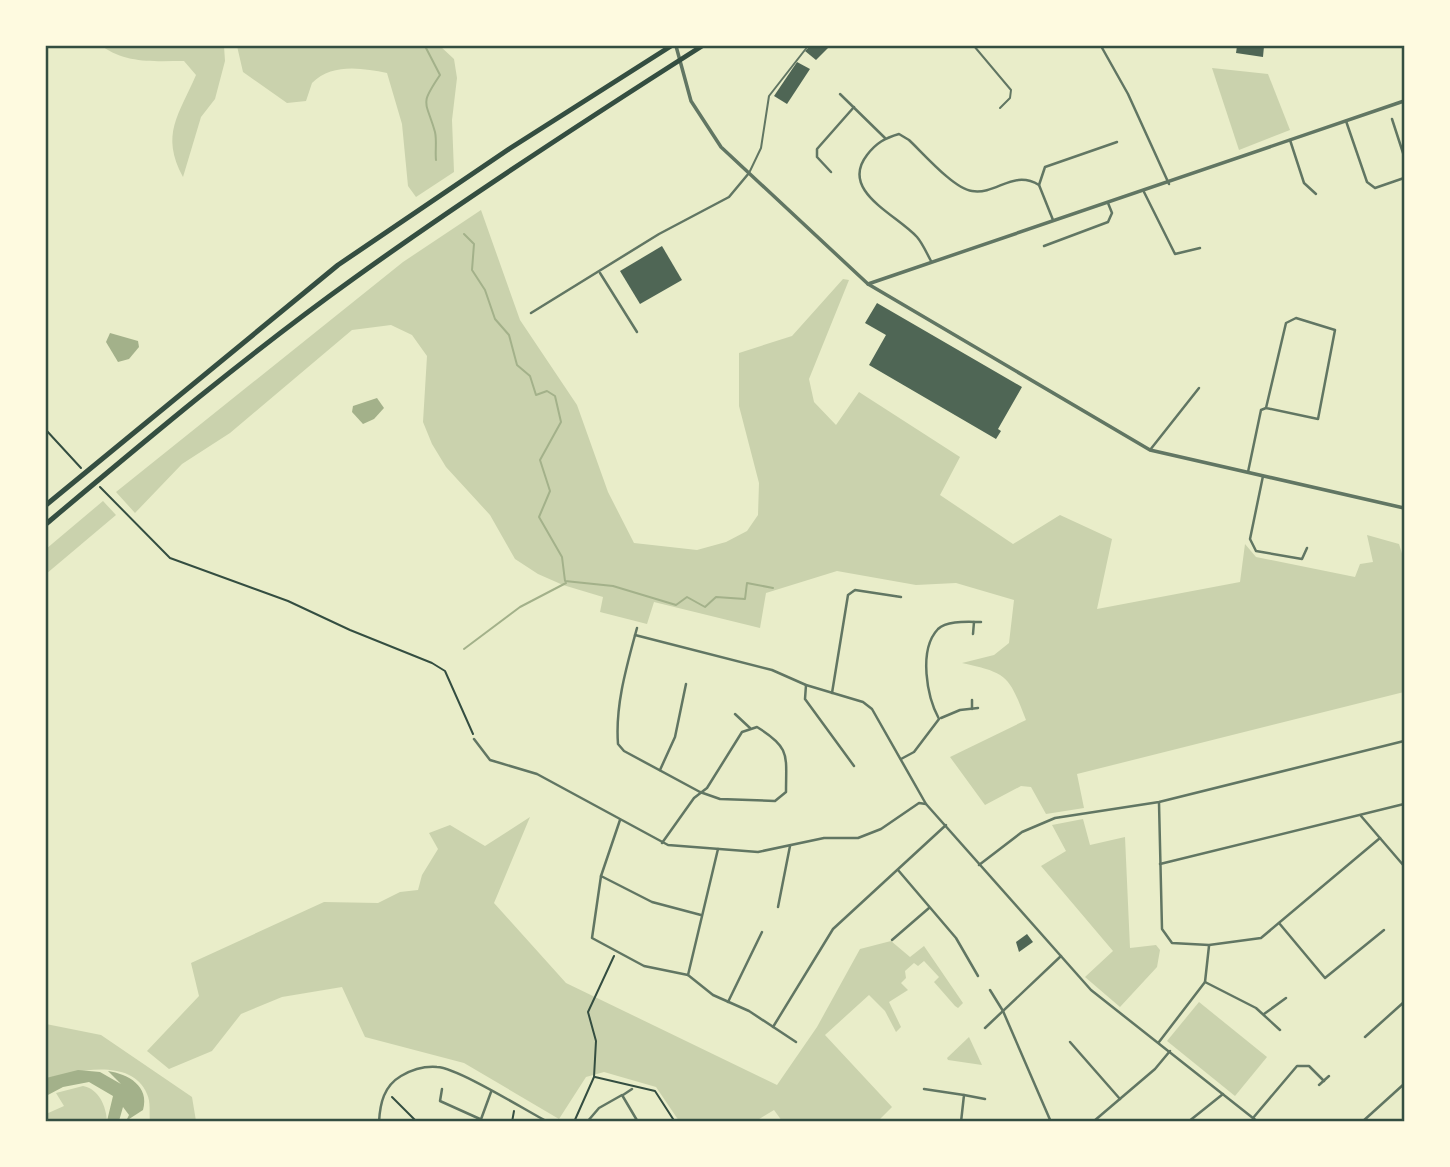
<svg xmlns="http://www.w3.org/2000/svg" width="1450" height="1167" viewBox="0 0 1450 1167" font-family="Merriweather,serif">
  <rect width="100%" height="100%" fill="#e9edc9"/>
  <!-- green -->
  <g fill="#cad2ad">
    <path d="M102,46H224L225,61L215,99L201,117L183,177C160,134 179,115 196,75L184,61C155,61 126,64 102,46Z"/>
    <path d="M237,46H440L454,59L457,78L452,120L454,172L416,197L408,186L402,124L387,73C362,68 332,63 312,83L306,101L287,103L243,72Z"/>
    <polygon points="1212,68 1268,74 1290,130 1239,150"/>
    <path d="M481,210L520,320L577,405L608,492L634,543L697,550L726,542L747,531L758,515L759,483L739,406V353L792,336L843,279L849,280L809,379L814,402L836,425L859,392L960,457L940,495L1013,544L1060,515L1112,539L1097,609L1240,582L1245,544L1256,557L1355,577L1360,564L1373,562L1367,535L1399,544L1404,560V692L1077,774L1084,808L1046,814L1031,787L1021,786L985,805L950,757L1026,720C1009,676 1008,673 962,663L994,655L1009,643L1014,600L956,583L916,585L837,571L766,593L760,628L654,602L647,624L600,612L603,597L563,585L538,574L515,559L490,515L446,467L432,444L423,422L427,356L412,335L391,325L352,330L230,433L182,464L135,513L116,492L403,262Z"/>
    <polygon points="103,501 116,515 46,574 46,549"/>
    <polygon points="530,817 494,903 566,983 777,1085 817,1027 860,949 891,941 910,957 924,946 963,1003 958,1008 955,1006 934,982 939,977 924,961 918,966 914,963 905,971 906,978 901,983 908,990 889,1002 901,1027 896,1032 885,1011 869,995 825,1035 892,1107 878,1121 782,1121 774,1110 756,1121 679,1121 656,1087 604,1072 586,1077 559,1119 464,1063 365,1037 342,987 282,997 241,1014 212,1051 169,1069 147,1051 199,996 191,963 324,902 378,903 400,892 418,890 422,875 438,849 429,833 450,825 485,846"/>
    <polygon points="1083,819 1090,845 1125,837 1130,948 1156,945 1160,950 1157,967 1120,1007 1085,977 1113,951 1041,866 1066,851 1052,825"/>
    <polygon points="1199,1002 1267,1057 1235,1096 1167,1041"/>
    <path d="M46,1024L101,1035L192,1097L196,1121H150C149,1113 151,1102 147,1094C132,1057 74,1071 46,1079Z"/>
    <polygon points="969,1037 982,1065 948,1060 947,1058"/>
    <path d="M83,1086C99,1089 106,1106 107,1121H46V1114L64,1106L56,1093Z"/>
  </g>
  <!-- water -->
  <g fill="#a3b18a">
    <polygon points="110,333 138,341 139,347 129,359 118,362 106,342"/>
    <polygon points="377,398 384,408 374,419 363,424 352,412 353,406"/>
    <path d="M78,1070L100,1072L121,1084L108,1071C128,1074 150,1086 143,1110L126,1121L129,1115L123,1107L119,1121H107L113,1096L89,1082L63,1087L46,1096V1078Z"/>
  </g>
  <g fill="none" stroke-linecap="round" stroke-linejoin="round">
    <!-- stream -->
    <g stroke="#a3b18a" stroke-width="2">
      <polyline points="289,46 294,46"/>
      <path d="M425,46L440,75C419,106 426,100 435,132C437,141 435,151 436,160"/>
      <polyline points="464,234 474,244 472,270 485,290 495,319 509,335 517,365 530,376 536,395 547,391 555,396 561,422 540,460 550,491 539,517 562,557 565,581 613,586 676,605 687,597 705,607 716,597 745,599 747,583 773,588"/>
      <polyline points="464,649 520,607 566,583"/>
    </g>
  </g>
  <!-- building -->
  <g fill="#4f6655">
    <polygon points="810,46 830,46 816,60 805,51"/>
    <polygon points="1237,46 1264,46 1263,57 1236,53"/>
    <polygon points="797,62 810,69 787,104 774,96"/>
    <polygon points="662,246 682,280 640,304 620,271"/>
    <polygon points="877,303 1022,387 998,429 1001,431 996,439 869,365 886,335 865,323"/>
    <polygon points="1027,934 1033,942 1019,952 1016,942"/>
  </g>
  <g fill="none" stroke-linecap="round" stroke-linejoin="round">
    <!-- path -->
    <g stroke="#344e41" stroke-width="2">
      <polyline points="46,430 81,468"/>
      <polyline points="100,487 170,558 288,601 350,630 432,663 445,671 473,734"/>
      <polyline points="595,1077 655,1091 675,1122"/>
      <polyline points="392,1097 417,1122"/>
      <polyline points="512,1122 514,1111"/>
      <polyline points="574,1122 594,1077 596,1041 588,1012 614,956"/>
    </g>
    <!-- service -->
    <g stroke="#617663" stroke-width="2">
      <polyline points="974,46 1011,90 1010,98 1000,108"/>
      <polyline points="750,171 761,148 769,96 808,46"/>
    </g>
    <!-- minor -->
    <g stroke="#617663" stroke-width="2.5">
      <polyline points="1101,46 1128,94 1169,184"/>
      <polyline points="840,94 885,138"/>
      <polyline points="1392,119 1404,156"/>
      <polyline points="1346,121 1367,182 1375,188 1404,178"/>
      <polyline points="1290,140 1304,183 1316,194"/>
      <polyline points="831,172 817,157 817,149 854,107"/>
      <polyline points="1144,192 1175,254 1200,248"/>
      <polyline points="1053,220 1039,185 1045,167 1117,142"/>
      <polyline points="1044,246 1108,222 1112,213 1108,203"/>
      <path d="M931,261C927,254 923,244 917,237C896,214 839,191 867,155C876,143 885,138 899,134L909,140C923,153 954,189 972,191C997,195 1013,169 1039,185"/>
      <polyline points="600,273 637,332"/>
      <polyline points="531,313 659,234 729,197 749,173"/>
      <polyline points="1150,450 1199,388"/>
      <polyline points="1248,472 1261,410 1266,408 1318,419 1335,330 1296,318 1286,323 1266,408"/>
      <polyline points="1263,476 1250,539 1256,551 1302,559 1307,548"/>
      <path d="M637,628C627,665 615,705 618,744L624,751L700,792L720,799L775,801L786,792C786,755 791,748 757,727L742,732L707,788L694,798L662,843"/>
      <polyline points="973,634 974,622"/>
      <polyline points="635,635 772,670 806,685 863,702 872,709 926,804"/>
      <polyline points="806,685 805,699 854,766"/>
      <polyline points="832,693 848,595 855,590 901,597"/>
      <polyline points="972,709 972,700"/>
      <polyline points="735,714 750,728"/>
      <polyline points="941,718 960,710 978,708"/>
      <polyline points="474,739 490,760 537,774 668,845 758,852 824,838 858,838 881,829 919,803 926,804 1091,990 1258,1122"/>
      <path d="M901,759L914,752L939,719C927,697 918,650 938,629C947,620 969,622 981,622"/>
      <polyline points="660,770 675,737 686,684"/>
      <polyline points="1159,803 1162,929 1172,943 1209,945 1261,938 1380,838"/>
      <polyline points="1361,816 1404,866"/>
      <polyline points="620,820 601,876 592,938 644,966 688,975"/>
      <polyline points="718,849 688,975 713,995 749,1011 796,1042"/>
      <polyline points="1160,864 1404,804"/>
      <polyline points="979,865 1022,832 1055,818 1159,802 1404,741"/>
      <polyline points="898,870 956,938 978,976"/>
      <polyline points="601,876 652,902 701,915"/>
      <polyline points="778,907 790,846"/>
      <polyline points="1279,923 1325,978 1384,930"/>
      <polyline points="892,940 929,908"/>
      <polyline points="1205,982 1256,1008 1280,1030"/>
      <polyline points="990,990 1003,1011 1051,1122"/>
      <polyline points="728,1002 762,932"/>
      <polyline points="1264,1014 1286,998"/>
      <polyline points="773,1027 833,929 946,825"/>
      <polyline points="985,1028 1061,956"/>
      <polyline points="1365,1037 1404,1002"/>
      <polyline points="1070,1042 1120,1099"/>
      <polyline points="1159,1042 1205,982 1209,946"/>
      <polyline points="1319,1085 1329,1076"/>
      <polyline points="442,1089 440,1101 480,1119"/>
      <polyline points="924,1089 964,1095 961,1122"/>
      <polyline points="623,1095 632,1089"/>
      <polyline points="964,1095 985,1099"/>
      <polyline points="1253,1118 1297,1066 1309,1066 1324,1081"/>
      <polyline points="1094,1121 1155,1069 1170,1051"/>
      <path d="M379,1122C380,1103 384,1086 401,1076C413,1069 424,1066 437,1067C458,1068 525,1110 548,1122"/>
      <polyline points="480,1122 491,1092"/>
      <polyline points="587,1122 599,1108 622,1095 638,1122"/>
      <polyline points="1188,1122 1223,1094"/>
      <polyline points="1362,1122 1404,1084"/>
    </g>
    <!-- tertiary -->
    <g stroke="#617663" stroke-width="3.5">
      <polyline points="676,46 691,101 721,147 868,284 1150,450 1404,508"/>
      <polyline points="868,284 1404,101"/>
    </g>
    <!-- motorway -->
    <g stroke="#344e41" stroke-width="5">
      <polyline points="46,505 338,265 509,149 671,46"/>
      <path d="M46,524C146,440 247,355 353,279C467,197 584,121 702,46"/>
    </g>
  </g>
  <!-- border -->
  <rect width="1450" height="1167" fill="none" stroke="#fefae0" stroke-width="94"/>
  <rect x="47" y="47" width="1356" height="1073" fill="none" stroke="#344e41" stroke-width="2.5"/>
</svg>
